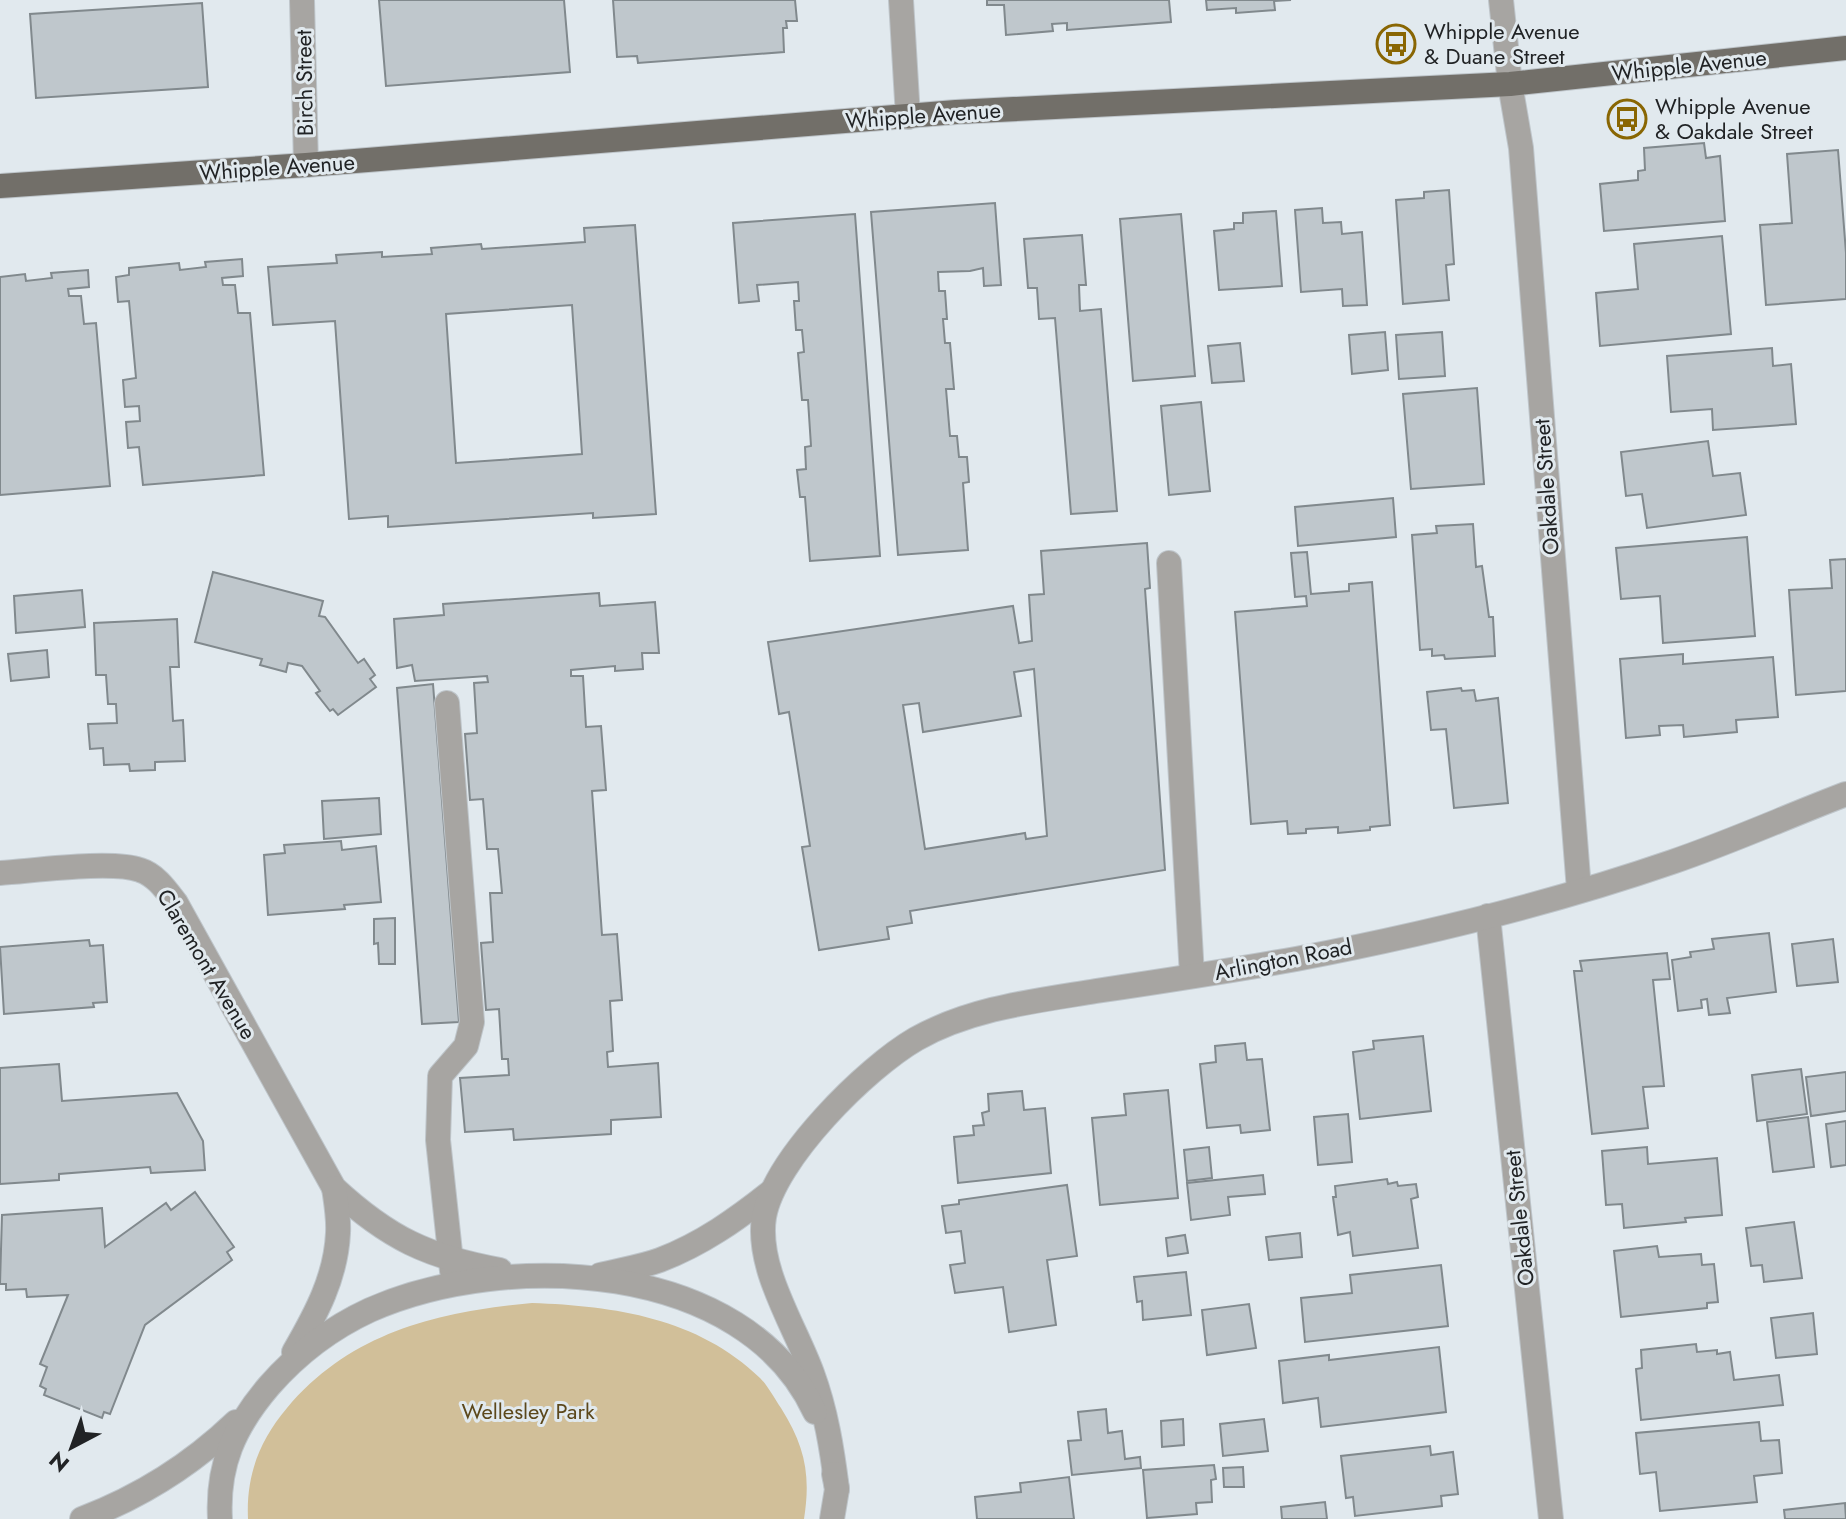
<svg xmlns="http://www.w3.org/2000/svg" width="1846" height="1519" viewBox="0 0 1846 1519" font-family="Jost,sans-serif">
  <rect width="100%" height="100%" fill="#e1e9ee"/>
  <!-- green -->
  <path fill="#d1bf99" d="M532,1303C615,1306 698,1318 760,1378C768,1386 774,1398 781,1408C805,1446 811,1475 804,1519H248C246,1476 259,1441 287,1408C351,1332 438,1312 532,1303Z"/>
  <!-- building -->
  <g fill="#bfc7cc" stroke="#81898d" stroke-width="2" fill-rule="evenodd">
    <polygon points="379,0 564,0 570,72 386,86"/>
    <polygon points="613,0 795,0 797,21 786,21 787,28 783,28 784,52 638,63 637,56 617,57"/>
    <polygon points="987,0 1169,0 1171,22 1067,30 1067,23 1052,24 1053,31 1006,35 1004,5 987,5"/>
    <polygon points="1206,0 1291,0 1274,1 1275,10 1236,13 1236,8 1207,10"/>
    <polygon points="202,3 208,87 36,98 30,14"/>
    <polygon points="1704,143 1706,158 1720,156 1725,221 1604,231 1600,184 1638,180 1638,171 1645,170 1644,148"/>
    <polygon points="1838,150 1846,253 1846,299 1766,305 1760,225 1792,223 1787,154"/>
    <polygon points="1449,190 1454,264 1446,265 1449,300 1403,304 1396,200 1424,198 1424,192"/>
    <polygon points="995,203 1001,285 984,286 983,268 970,271 938,272 939,291 945,291 947,319 943,319 945,343 950,343 954,389 946,389 950,436 957,436 959,457 967,457 969,482 963,483 968,550 898,555 871,212"/>
    <polygon points="1322,208 1323,223 1341,222 1342,234 1362,232 1367,305 1343,306 1342,289 1301,292 1295,210"/>
    <polygon points="1276,211 1282,286 1219,290 1214,231 1234,229 1234,223 1243,223 1243,213"/>
    <polygon points="855,214 880,556 810,561 805,497 800,497 797,470 806,469 805,447 811,446 808,400 802,400 798,353 804,352 802,330 796,330 794,301 799,301 798,282 757,285 759,301 739,303 733,223"/>
    <polygon points="1181,214 1195,376 1133,381 1120,219"/>
    <path d="M635,225L656,514L593,518V513L388,527V516L349,519L335,321L273,325L268,267L337,263L336,255L382,252V257L432,254L431,248L481,244L482,249L585,242L584,228ZM572,305L582,454L456,463L446,314Z"/>
    <polygon points="1082,235 1086,285 1079,285 1080,311 1101,309 1117,511 1071,514 1055,318 1039,319 1037,288 1028,288 1024,239"/>
    <polygon points="1722,236 1731,334 1600,346 1596,293 1638,289 1634,244"/>
    <polygon points="242,259 243,276 222,278 223,285 235,285 238,313 250,313 264,475 143,485 139,447 128,448 126,422 140,421 139,406 125,407 123,380 136,378 129,301 118,302 116,277 129,275 129,268 179,263 180,270 206,267 205,262"/>
    <polygon points="88,270 89,287 68,289 69,296 81,296 84,324 96,323 110,486 0,495 0,277 25,274 26,281 52,278 51,273"/>
    <polygon points="1385,332 1388,370 1352,374 1349,335"/>
    <polygon points="1442,332 1445,376 1399,379 1396,335"/>
    <polygon points="1240,343 1244,381 1212,383 1208,346"/>
    <polygon points="1772,348 1773,366 1791,364 1796,424 1713,430 1712,409 1671,412 1667,356"/>
    <polygon points="1477,388 1484,484 1411,489 1403,394"/>
    <polygon points="1201,402 1210,491 1169,495 1161,406"/>
    <polygon points="1708,441 1713,476 1740,473 1746,515 1647,528 1642,494 1626,496 1621,452"/>
    <polygon points="1393,498 1396,537 1298,546 1295,507"/>
    <polygon points="1473,524 1476,567 1482,566 1489,617 1493,617 1495,656 1445,659 1444,655 1432,656 1432,649 1420,650 1412,535 1437,533 1436,526"/>
    <polygon points="1747,537 1755,636 1663,643 1660,596 1621,599 1616,548"/>
    <path d="M1147,543L1150,588L1145,589L1165,870L910,911L912,923L887,927L889,939L819,950L802,847L810,846L789,712L779,714L768,642L1013,606L1019,643L1032,641L1029,595L1044,594L1041,551ZM1034,669L1047,836L1026,839L1025,833L925,849L903,705L919,703L923,732L1021,716L1014,672Z"/>
    <polygon points="1307,552 1311,594 1349,591 1349,584 1372,582 1390,825 1370,827 1370,830 1338,833 1338,827 1306,829 1306,833 1288,834 1287,821 1251,824 1235,612 1307,606 1306,596 1295,597 1291,553"/>
    <polygon points="1846,559 1846,691 1796,695 1789,590 1832,588 1830,560"/>
    <polygon points="213,572 323,601 319,616 325,617 358,663 364,659 375,675 370,679 376,687 338,715 333,709 330,711 316,693 320,691 302,666 288,663 286,672 260,665 262,659 195,642"/>
    <polygon points="82,590 85,627 16,633 14,596"/>
    <polygon points="599,593 600,606 655,602 659,653 642,653 643,669 615,671 615,666 571,670 571,676 583,676 586,727 601,726 606,790 592,791 602,935 617,934 622,1000 610,1001 613,1051 607,1052 608,1067 658,1063 661,1117 611,1120 611,1134 514,1140 513,1129 465,1132 460,1078 509,1075 508,1059 502,1059 499,1009 486,1010 481,943 493,942 490,893 502,893 498,849 487,849 483,799 470,800 465,734 477,733 474,683 488,682 487,676 415,681 412,665 397,668 394,619 444,615 443,604"/>
    <polygon points="177,619 179,667 170,667 173,721 183,720 185,761 155,762 155,770 130,771 129,764 104,765 103,748 90,749 88,724 117,723 116,704 108,704 106,675 96,675 94,623"/>
    <polygon points="47,650 49,677 11,681 8,654"/>
    <polygon points="1683,654 1683,664 1773,657 1778,717 1736,720 1737,732 1684,737 1683,725 1659,726 1660,735 1626,738 1620,659"/>
    <polygon points="433,684 459,1022 422,1024 397,688"/>
    <polygon points="1461,688 1462,691 1474,690 1476,701 1498,698 1508,803 1454,808 1446,729 1431,730 1427,692"/>
    <polygon points="379,798 381,834 324,839 322,801"/>
    <polygon points="341,841 342,850 376,846 381,902 344,905 345,909 268,915 264,855 285,853 284,845"/>
    <polygon points="395,918 395,964 379,964 378,943 374,944 374,919"/>
    <polygon points="1769,933 1776,992 1727,998 1730,1013 1709,1015 1707,999 1701,1000 1702,1008 1678,1011 1672,960 1691,957 1690,952 1714,949 1712,939"/>
    <polygon points="1833,939 1838,982 1797,986 1792,944"/>
    <polygon points="89,940 90,946 103,945 107,1002 93,1003 94,1007 4,1014 0,947"/>
    <polygon points="1667,953 1670,979 1653,980 1664,1086 1643,1087 1648,1128 1592,1134 1574,971 1582,971 1580,961"/>
    <polygon points="1423,1036 1431,1111 1360,1119 1353,1052 1374,1049 1373,1041"/>
    <polygon points="1245,1043 1247,1060 1262,1059 1270,1130 1241,1133 1240,1125 1207,1128 1200,1064 1216,1062 1215,1046"/>
    <polygon points="59,1064 62,1101 177,1093 203,1141 205,1170 151,1173 150,1167 59,1174 59,1180 0,1184 0,1068"/>
    <polygon points="1801,1069 1807,1114 1757,1121 1752,1075"/>
    <polygon points="1846,1072 1846,1111 1811,1116 1806,1077"/>
    <polygon points="1168,1090 1178,1198 1100,1205 1092,1118 1126,1115 1124,1094"/>
    <polygon points="1022,1091 1024,1110 1045,1108 1051,1173 958,1183 954,1137 974,1135 973,1126 984,1125 982,1113 989,1111 988,1094"/>
    <polygon points="1348,1114 1352,1162 1318,1165 1314,1117"/>
    <polygon points="1808,1117 1814,1167 1773,1172 1767,1122"/>
    <polygon points="1846,1121 1846,1165 1831,1167 1826,1124"/>
    <polygon points="1209,1147 1212,1178 1187,1181 1184,1150"/>
    <polygon points="1647,1147 1648,1164 1717,1158 1722,1215 1685,1218 1686,1222 1624,1228 1622,1204 1606,1205 1602,1151"/>
    <polygon points="1263,1175 1265,1194 1228,1197 1230,1215 1191,1220 1187,1183"/>
    <polygon points="1387,1179 1388,1184 1397,1182 1398,1186 1416,1184 1418,1197 1411,1199 1418,1248 1353,1256 1350,1232 1338,1235 1333,1197 1336,1197 1335,1186"/>
    <polygon points="1067,1185 1077,1256 1047,1260 1056,1325 1009,1332 1003,1287 955,1293 950,1265 965,1263 961,1231 946,1233 942,1206 959,1204 959,1200"/>
    <polygon points="195,1192 234,1247 227,1252 232,1260 145,1325 110,1414 104,1412 102,1418 44,1395 46,1389 40,1386 47,1367 40,1364 68,1295 27,1297 26,1289 6,1290 6,1284 0,1284 2,1215 102,1208 105,1247 166,1203 171,1210"/>
    <polygon points="1794,1222 1802,1278 1764,1282 1762,1265 1751,1266 1746,1228"/>
    <polygon points="1300,1233 1302,1257 1269,1260 1266,1237"/>
    <polygon points="1185,1235 1188,1253 1168,1256 1166,1238"/>
    <polygon points="1657,1246 1659,1257 1701,1254 1702,1265 1714,1264 1718,1302 1707,1303 1707,1308 1621,1317 1614,1251"/>
    <polygon points="1441,1265 1448,1326 1305,1342 1301,1298 1352,1293 1350,1275"/>
    <polygon points="1186,1272 1191,1315 1143,1320 1142,1301 1137,1302 1134,1277"/>
    <polygon points="1249,1304 1256,1348 1207,1355 1202,1310"/>
    <polygon points="1813,1313 1817,1354 1776,1358 1771,1318"/>
    <polygon points="1696,1344 1697,1352 1717,1350 1717,1354 1730,1352 1734,1380 1779,1375 1783,1405 1641,1420 1636,1369 1642,1368 1641,1350"/>
    <polygon points="1439,1347 1446,1412 1321,1427 1318,1398 1283,1403 1279,1361 1329,1355 1329,1360"/>
    <polygon points="1106,1409 1108,1433 1122,1431 1125,1459 1140,1457 1141,1468 1072,1475 1068,1441 1081,1440 1078,1412"/>
    <polygon points="1183,1419 1184,1445 1162,1447 1161,1421"/>
    <polygon points="1264,1419 1268,1451 1223,1456 1220,1424"/>
    <polygon points="1759,1422 1761,1441 1779,1440 1782,1473 1754,1476 1757,1502 1660,1511 1656,1472 1640,1474 1636,1433"/>
    <polygon points="1430,1446 1431,1455 1453,1452 1458,1494 1441,1496 1442,1506 1355,1516 1353,1497 1346,1498 1341,1456"/>
    <polygon points="1214,1465 1216,1479 1211,1480 1212,1502 1196,1503 1197,1514 1147,1518 1143,1470"/>
    <polygon points="1243,1467 1244,1487 1224,1487 1223,1468"/>
    <polygon points="1069,1477 1074,1519 977,1519 975,1497 1021,1492 1020,1483"/>
    <polygon points="1325,1502 1327,1519 1282,1519 1281,1507"/>
    <polygon points="1845,1503 1846,1519 1785,1519 1784,1510"/>
  </g>
  <g fill="none" stroke-linecap="round" stroke-linejoin="round">
    <!-- minor casing -->
    <g stroke="#bec5ca" stroke-width="26">
      <g id="minor">
        <polyline points="302,0 306,165"/>
        <polyline points="901,0 908,117"/>
        <polyline points="1501,0 1510,84 1521,148 1579,890"/>
        <polyline points="1169,563 1192,976"/>
        <polyline points="447,703 472,1022 466,1046 440,1076 438,1140 452,1271"/>
        <path d="M0,873C33,871 111,860 140,870C156,875 166,890 176,903L334,1188C388,1238 428,1257 500,1270"/>
        <polyline points="1488,916 1551,1519"/>
        <path d="M600,1275C620,1270 641,1267 660,1260C702,1244 737,1219 771,1192"/>
        <path d="M294,1352C316,1314 336,1277 338,1233C339,1218 336,1202 334,1188"/>
        <path d="M837,1489C832,1449 826,1411 812,1373C795,1326 756,1268 764,1217C774,1159 866,1068 916,1039C971,1008 1035,1001 1096,991C1163,981 1229,971 1296,959C1422,935 1550,904 1672,862C1731,842 1788,816 1846,794"/>
        <path d="M82,1519C140,1497 191,1465 236,1422"/>
        <path d="M220,1519C217,1465 234,1427 269,1386C297,1354 331,1328 370,1310C505,1250 745,1260 815,1412"/>
        <polyline points="832,1519 837,1489 834,1474"/>
      </g>
    </g>
    <!-- major casing -->
    <g stroke="#bec5ca" stroke-width="26">
      <polyline id="major" points="0,186 306,165 956,112 1510,84 1846,48"/>
    </g>
    <!-- minor -->
    <use href="#minor" stroke="#a7a5a2" stroke-width="24"/>
    <!-- major -->
    <use href="#major" stroke="#726f69" stroke-width="24"/>
  </g>
  <!-- icons -->
  <defs>
    <g id="bus-ring" transform="scale(2)"><circle r="9.5" fill="#e1e9ee" stroke="#896603" stroke-width="1.5"/><path d="M-5-6H5V4H4V6H2V4H-2V6H-4V4H-5ZM-3.5-4V0h7V-4ZM-3.5 1.2v1.5H-2V1.2ZM2 1.2v1.5H3.5V1.2Z" fill="#896603"/></g>
  </defs>
  <g fill-rule="evenodd">
    <use href="#bus-ring" x="1396" y="44"/>
    <use href="#bus-ring" x="1627" y="119"/>
  </g>
  <g text-anchor="middle" stroke-width="6" stroke-linejoin="round" paint-order="stroke">
    <!-- poi labels -->
    <g font-size="22" fill="#212325" stroke="#e1e9ee" text-anchor="start">
      <text x="1424" y="39">Whipple Avenue<tspan x="1424" dy="25">&amp; Duane Street</tspan></text>
      <text x="1655" y="114">Whipple Avenue<tspan x="1655" dy="25">&amp; Oakdale Street</tspan></text>
    </g>
    <!-- street labels -->
    <g font-size="22" fill="#212325" stroke="#e1e9ee">
      <text transform="translate(1689 65) rotate(-6)" y="8">Whipple Avenue</text>
      <text transform="translate(304 83) rotate(-91)" y="8">Birch Street</text>
      <text transform="translate(923 115) rotate(-4)" y="8">Whipple Avenue</text>
      <text transform="translate(277 167) rotate(-4)" y="8">Whipple Avenue</text>
      <text transform="translate(1546 487) rotate(-94)" y="8">Oakdale Street</text>
      <text transform="translate(1283 959) rotate(-11)" y="8">Arlington Road</text>
      <text transform="translate(207 964) rotate(59)" y="8">Claremont Avenue</text>
      <text transform="translate(1519 1218) rotate(-96)" y="8">Oakdale Street</text>
    </g>
    <!-- park labels -->
    <g font-size="22" fill="#5c481b" stroke="#e1e9ee">
      <text x="528" y="1419">Wellesley Park</text>
    </g>
  </g>
  <!-- north arrow -->
  <g transform="translate(72 1447) rotate(221)" stroke="#e1e9ee" stroke-width="6" paint-order="stroke">
  <path d="M0-6L14 30L0 20L-14 30Z" fill="#212325"/>
  <text y="-12" font-size="22" font-weight="bold" text-anchor="middle" fill="#212325">N</text>
  </g>
</svg>
